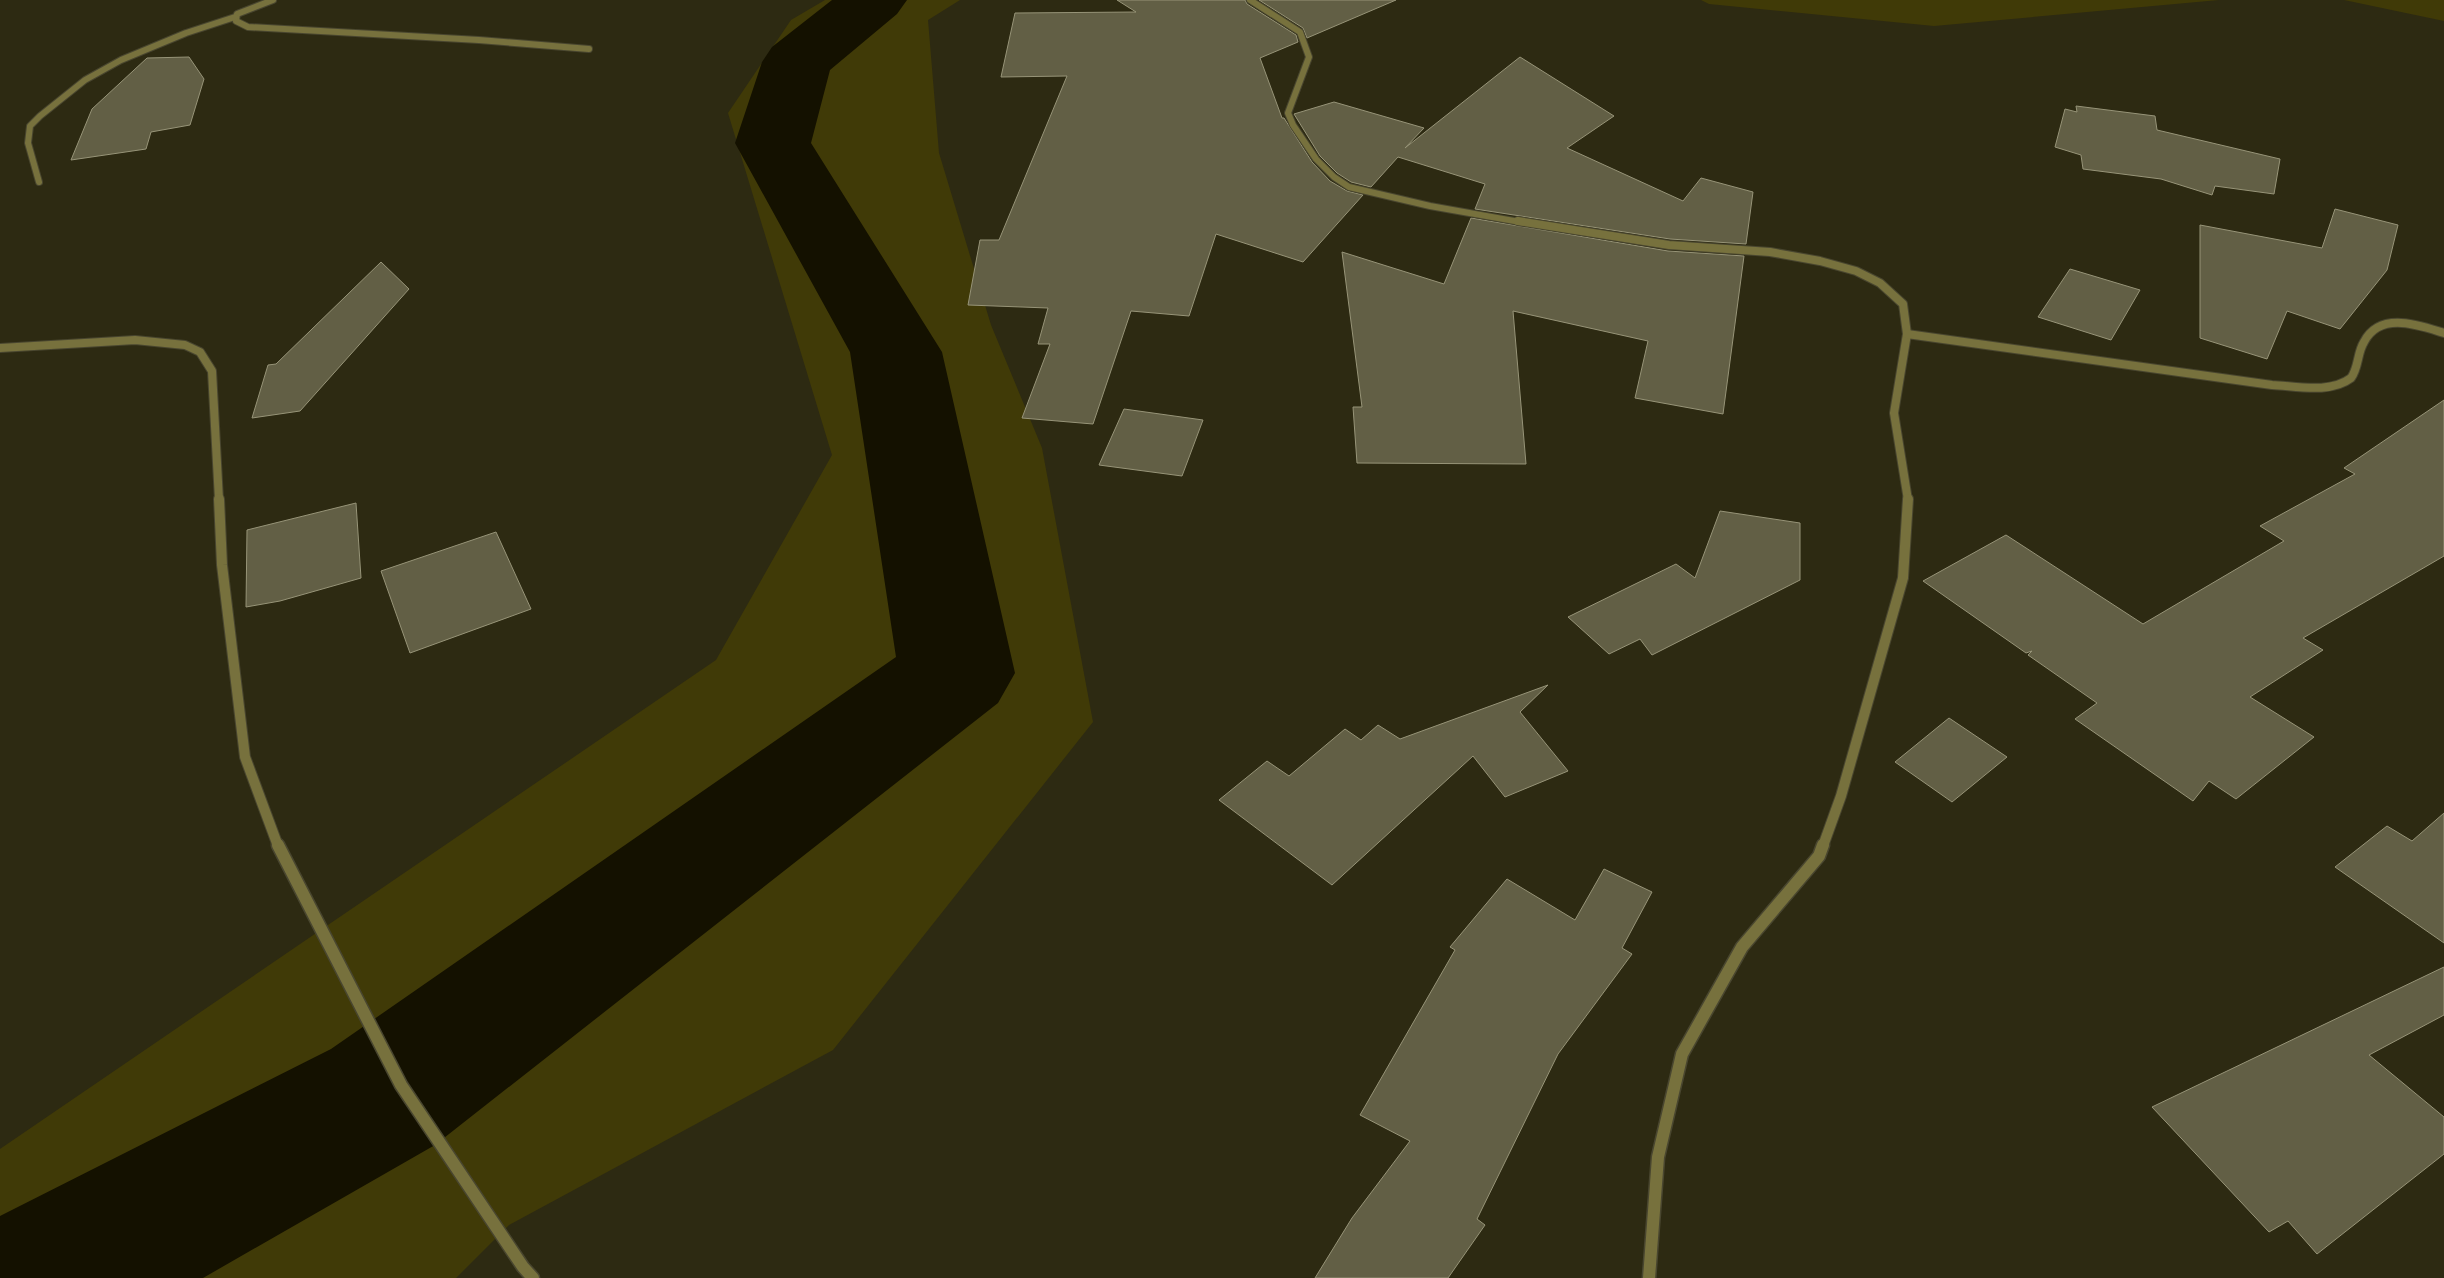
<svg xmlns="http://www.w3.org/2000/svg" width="2444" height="1278" viewBox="0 0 2444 1278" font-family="Poppins,sans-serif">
  <rect width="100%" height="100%" fill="#2d2a12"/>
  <!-- green -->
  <g fill="#403a07">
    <polygon points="825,0 960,0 928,20 939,153 991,325 1042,448 1093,722 833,1050 509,1225 456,1278 0,1278 0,1149 716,660 832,455 728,113 791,20"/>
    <polygon points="1701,0 2219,0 1934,26 1709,4"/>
    <polygon points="2344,0 2444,0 2444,21"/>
  </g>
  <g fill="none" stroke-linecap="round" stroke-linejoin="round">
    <!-- river -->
    <polygon fill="#141100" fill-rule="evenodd" points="832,0 907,0 897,14 830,70 811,143 942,352 1015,673 998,703 435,1145 203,1278 0,1278 0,1216 331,1049 896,657 850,352 735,143 762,62 772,47"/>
  </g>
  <!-- building -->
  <g fill="#625f45" stroke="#979478">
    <polygon points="1117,0 1245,0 1247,4 1296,35 1298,42 1260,58 1282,118 1284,118 1312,162 1330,181 1347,191 1363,195 1303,262 1216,234 1189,316 1131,311 1093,424 1022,418 1050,344 1038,344 1048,308 968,305 980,240 999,240 1067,76 1001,77 1015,13 1136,12"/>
    <polygon points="1259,0 1396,0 1307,38 1303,28"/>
    <polygon points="189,57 204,79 190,125 151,132 146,149 71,160 92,109 147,58"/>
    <polygon points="1520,57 1614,116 1567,148 1683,201 1701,178 1753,192 1746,244 1670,239 1475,209 1485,184 1398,157 1371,187 1351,182 1337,173 1320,156 1294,114 1334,102 1424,128 1405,148"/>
    <polygon points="2076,106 2155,116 2157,130 2280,159 2274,194 2215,186 2212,195 2161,179 2083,169 2081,155 2055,147 2065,109 2077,112"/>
    <polygon points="2335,209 2398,225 2387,270 2340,329 2287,311 2267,359 2200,338 2200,225 2322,248"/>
    <polygon points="1471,218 1668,251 1744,256 1723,414 1635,398 1648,341 1513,311 1526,464 1357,463 1353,407 1362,407 1342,252 1444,284"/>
    <polygon points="381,262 409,289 300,411 252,418 268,365 276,364"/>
    <polygon points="2070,269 2140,290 2111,340 2038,317"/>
    <polygon points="2444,400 2444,556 2303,638 2323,650 2250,697 2314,737 2236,799 2209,781 2193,801 2075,719 2097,703 2028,655 2032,651 2026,653 1923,581 2006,535 2143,624 2284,541 2260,526 2355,474 2344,468"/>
    <polygon points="1124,409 1203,420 1182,476 1099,465"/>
    <polygon points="356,503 361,578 280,601 246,607 247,530"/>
    <polygon points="1720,511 1800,523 1800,580 1652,655 1640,639 1609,654 1568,617 1676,564 1695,578"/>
    <polygon points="496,532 531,609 410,653 381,571"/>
    <polygon points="1548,685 1520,712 1568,771 1505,797 1473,756 1332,885 1219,800 1267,761 1289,776 1345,729 1361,740 1378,725 1400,739"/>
    <polygon points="1949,718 2007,757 1952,802 1895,762"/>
    <polygon points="2444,813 2444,943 2335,867 2387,826 2412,841"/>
    <polygon points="1604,869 1652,892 1622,948 1632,954 1558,1054 1477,1219 1485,1225 1448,1278 1315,1278 1352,1218 1410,1141 1360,1115 1455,950 1450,947 1507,879 1575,920"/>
    <polygon points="2444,967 2444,1015 2369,1055 2444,1117 2444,1154 2317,1254 2288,1221 2269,1232 2152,1107"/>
  </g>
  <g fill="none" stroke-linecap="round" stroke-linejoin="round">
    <!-- street-far3 casing -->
    <g stroke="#49462f" stroke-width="8">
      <g id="street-far3">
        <polyline points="273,0 237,14 236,21 248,27 479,40 589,49"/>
        <polyline points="1250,0 1300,32 1309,57 1288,113 1293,125 1316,159 1334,177 1349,187 1430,206 1526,223"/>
        <polyline points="39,182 28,143 30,126 40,116 85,80 121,60 186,33 235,17"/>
      </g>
    </g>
    <!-- street-far2 casing -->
    <g stroke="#49462f" stroke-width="10">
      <g id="street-far2">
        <polyline points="1518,221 1669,245 1770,252 1820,261 1856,271 1880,283 1903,304 1907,334 1894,413 1908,500"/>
        <path d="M1907,334L2272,385C2296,386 2330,394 2351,378C2359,367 2357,353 2364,342C2380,311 2418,325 2444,333"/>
        <polyline points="0,348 135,340 185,345 200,352 212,371 219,500"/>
      </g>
    </g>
    <!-- street-far1 casing -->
    <g stroke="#49462f" stroke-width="12">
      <g id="street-far1">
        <polyline points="219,499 222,565 245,757 278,846"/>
        <polyline points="1823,846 1841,796 1903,578 1908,499"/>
      </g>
    </g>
    <!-- street casing -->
    <g stroke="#49462f" stroke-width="15">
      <g id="street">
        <polyline points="278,845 401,1085 523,1267 533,1278"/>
        <polyline points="1649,1278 1658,1157 1682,1054 1742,947 1819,856 1823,845"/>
      </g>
    </g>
    <!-- street-far3 -->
    <use href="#street-far3" stroke="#77713d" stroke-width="6"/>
    <!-- street-far2 -->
    <use href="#street-far2" stroke="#77713d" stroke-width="8"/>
    <!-- street-far1 -->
    <use href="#street-far1" stroke="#77713d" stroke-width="10"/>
    <!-- street -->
    <use href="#street" stroke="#77713d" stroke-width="12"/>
  </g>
</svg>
